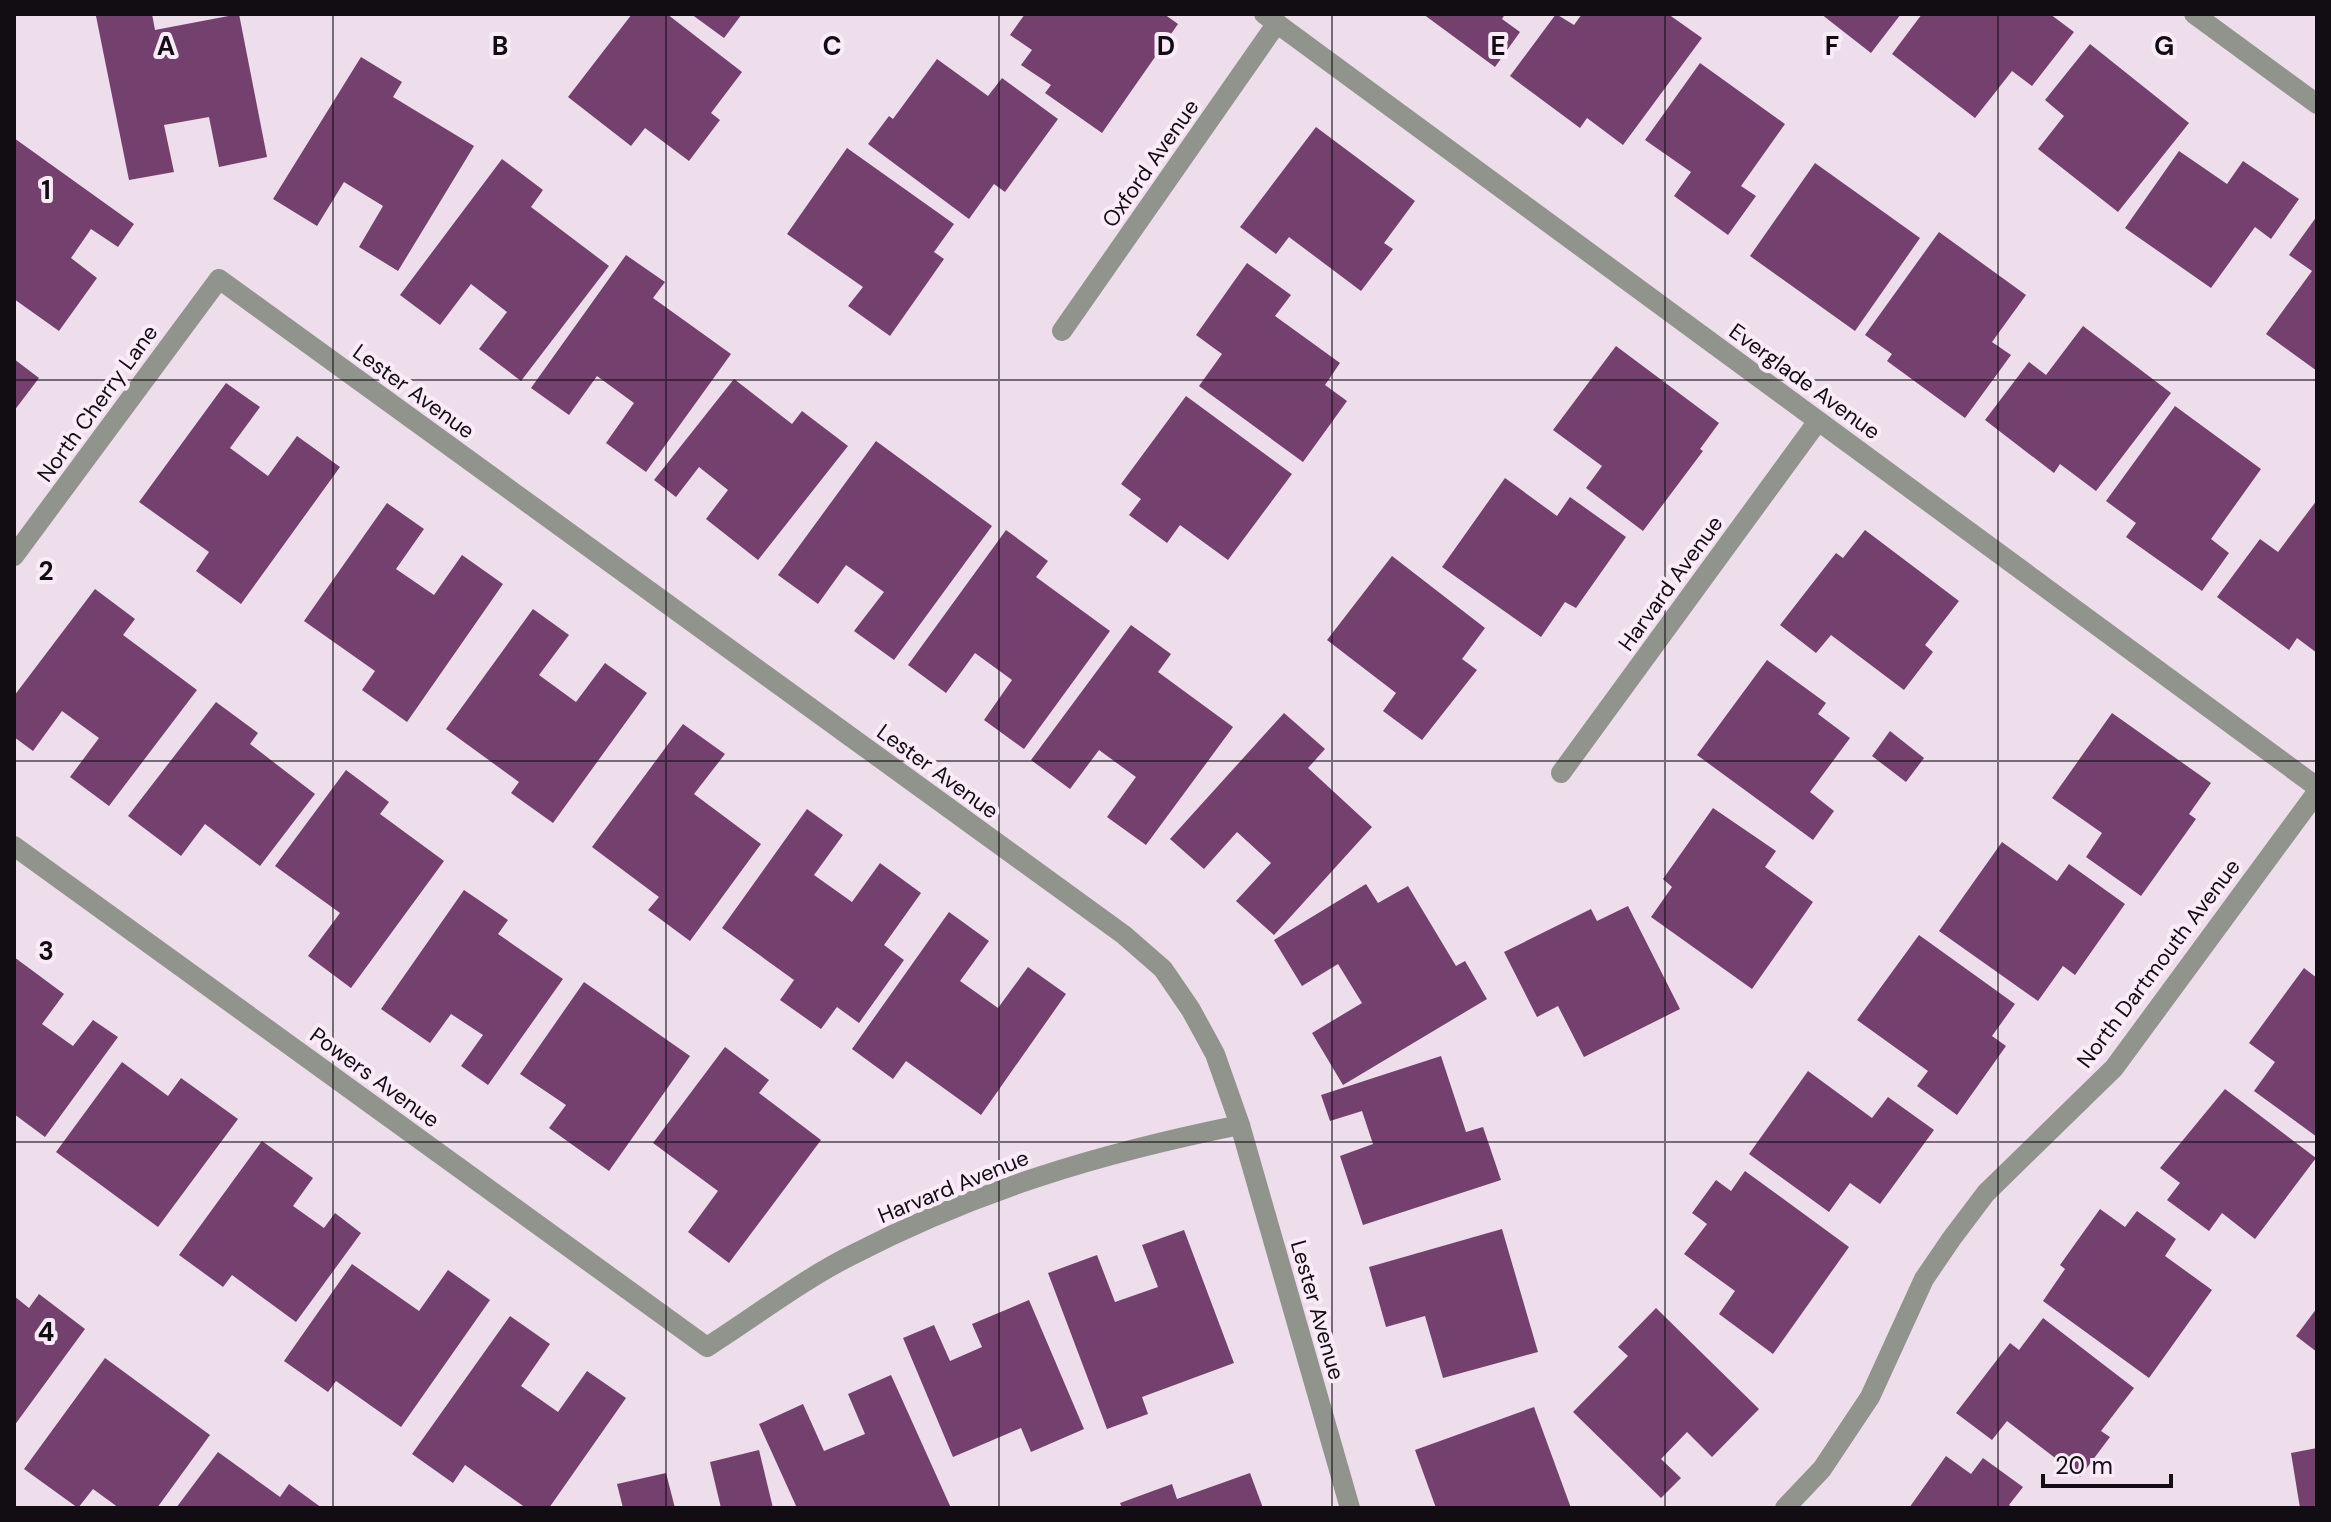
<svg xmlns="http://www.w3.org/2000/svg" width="2331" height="1522" viewBox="0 0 2331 1522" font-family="'DM Sans',sans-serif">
  <rect width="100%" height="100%" fill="#eeddeb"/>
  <!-- building -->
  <g fill="#74416f">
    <polygon points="108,14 152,14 155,30 239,14 267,157 219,167 209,117 164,125 174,172 129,180 96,16"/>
    <polygon points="632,14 667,14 742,72 711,113 720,120 689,161 645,128 631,146 568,97"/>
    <polygon points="691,14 742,14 724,38"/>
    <polygon points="1025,14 1164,14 1178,24 1102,133 1045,93 1051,85 1021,65 1032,50 1010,35"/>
    <polygon points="1423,14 1505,14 1502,19 1520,32 1495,67"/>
    <polygon points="1556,14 1574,25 1582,14 1668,14 1702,38 1623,145 1587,118 1580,128 1510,76"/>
    <polygon points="1821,14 1901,14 1871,53"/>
    <polygon points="1922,14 2050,14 2074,32 2032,86 2012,71 1975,118 1892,54"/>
    <polygon points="2090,44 2189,123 2118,212 2038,149 2064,116 2045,100"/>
    <polygon points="361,57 402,82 393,97 474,146 398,271 359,247 383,206 344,182 317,226 273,199"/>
    <polygon points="937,59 988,96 1002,78 1058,119 1005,192 994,184 969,219 868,144 889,116 893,119"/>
    <polygon points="1700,63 1785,124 1741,186 1756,196 1728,235 1674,196 1691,172 1645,140"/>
    <polygon points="1316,127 1415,201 1384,243 1393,249 1361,291 1289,237 1276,254 1240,227"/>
    <polygon points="14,138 134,224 118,247 91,229 71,258 97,278 59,331 14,299"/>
    <polygon points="847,148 954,224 934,252 944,259 890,336 848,306 863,287 787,234"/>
    <polygon points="2179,151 2227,184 2243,161 2299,199 2271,239 2255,227 2211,288 2125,228"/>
    <polygon points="502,159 543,190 531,207 609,266 521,381 479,349 507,312 471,284 440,325 400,295"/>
    <polygon points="1815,163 1920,238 1855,331 1750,256"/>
    <polygon points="2317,216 2317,371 2266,334 2312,271 2289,255"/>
    <polygon points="1939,232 2026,295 1992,342 2011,355 1965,418 1887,361 1892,354 1865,335"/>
    <polygon points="626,255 665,282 653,298 731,354 646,472 606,443 634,403 597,376 569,415 531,388"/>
    <polygon points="1247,263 1291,295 1275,316 1340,363 1325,385 1347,401 1303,462 1199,386 1222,354 1196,335"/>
    <polygon points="2083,326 2171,393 2096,491 2060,464 2054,473 1985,420 2029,362 2046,375"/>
    <polygon points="1616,346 1719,423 1700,449 1703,451 1643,531 1586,488 1602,466 1553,430"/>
    <polygon points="14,359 39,378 14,411"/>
    <polygon points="734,379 792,424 802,411 848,446 758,560 706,519 728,490 699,467 676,497 654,480"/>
    <polygon points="226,383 260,407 230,448 268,476 297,436 340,467 241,604 196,571 209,552 139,502"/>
    <polygon points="1186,396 1292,474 1228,560 1180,525 1167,543 1129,515 1141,499 1121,484"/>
    <polygon points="2175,406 2261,469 2211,539 2229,553 2202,591 2126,537 2136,523 2106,501"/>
    <polygon points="876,441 992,526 894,660 854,631 884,592 846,565 818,604 778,575"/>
    <polygon points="1505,478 1557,516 1570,497 1626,537 1576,608 1565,602 1541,637 1442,567"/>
    <polygon points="2317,500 2317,653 2297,638 2289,650 2217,597 2260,539 2278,552"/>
    <polygon points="387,503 424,529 396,569 434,595 462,555 503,584 407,722 362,690 375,671 304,621"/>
    <polygon points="1006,530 1048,561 1036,577 1110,631 1024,749 984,720 1012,680 975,653 946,693 908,665"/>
    <polygon points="1865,530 1959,601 1925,645 1933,652 1904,690 1831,635 1816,653 1780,625 1836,553 1843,558"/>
    <polygon points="1392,556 1485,628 1462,659 1477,670 1422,740 1383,711 1396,693 1327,640"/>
    <polygon points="95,589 135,619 123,635 197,690 109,806 70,777 99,738 62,711 33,751 14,737 14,696"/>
    <polygon points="533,609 569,635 539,675 576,702 605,663 647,693 553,823 511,793 519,782 446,729"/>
    <polygon points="1131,625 1171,654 1158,672 1233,727 1146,845 1107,817 1136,777 1099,750 1070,789 1031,760"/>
    <polygon points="1767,660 1826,703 1818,714 1850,738 1810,792 1834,811 1813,840 1697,755"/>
    <polygon points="216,702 258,733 250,744 315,794 260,866 205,824 181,856 128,816"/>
    <polygon points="1284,713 1325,749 1308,768 1372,827 1274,935 1236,901 1271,863 1237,832 1204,869 1170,839"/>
    <polygon points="2112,713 2211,783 2189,814 2196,819 2141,896 2086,857 2102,833 2052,798"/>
    <polygon points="683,724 725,754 694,794 761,844 690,941 648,910 659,897 592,847"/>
    <polygon points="1890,731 1924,758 1906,782 1872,756"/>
    <polygon points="346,770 389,802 380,814 444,861 351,988 308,956 340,913 275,866"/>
    <polygon points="1713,808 1776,851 1765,867 1813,902 1752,989 1651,917 1672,887 1663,879"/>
    <polygon points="807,809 843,835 814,875 852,902 880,863 921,893 884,945 904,960 859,1023 837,1007 821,1029 780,1000 794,980 722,928"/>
    <polygon points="2002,842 2057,881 2069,864 2125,904 2075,975 2063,966 2038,1001 1939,931"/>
    <polygon points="1366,884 1378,903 1408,886 1456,966 1465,961 1487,999 1343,1085 1312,1033 1362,1003 1338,964 1302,986 1274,940"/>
    <polygon points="464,890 508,920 498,934 563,979 488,1085 461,1066 483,1035 451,1014 430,1043 381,1009"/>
    <polygon points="1628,906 1680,1009 1584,1057 1558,1006 1537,1017 1504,952 1591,909 1597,921"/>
    <polygon points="949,912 989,941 960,981 998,1008 1028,967 1066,994 981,1115 906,1061 893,1079 852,1049"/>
    <polygon points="1919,935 2015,1004 1992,1036 2006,1046 1957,1115 1917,1086 1928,1071 1857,1020"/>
    <polygon points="14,957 64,994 42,1024 73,1046 93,1020 118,1037 45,1137 14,1114"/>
    <polygon points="2304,968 2317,978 2317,1137 2254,1091 2275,1062 2249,1043"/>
    <polygon points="584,982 690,1056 609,1171 549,1128 566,1105 520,1074"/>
    <polygon points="725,1047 769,1080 759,1093 821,1140 729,1263 688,1232 718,1191 653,1143"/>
    <polygon points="1441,1056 1466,1132 1483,1127 1501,1180 1363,1225 1340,1156 1373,1144 1362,1111 1330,1121 1321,1095"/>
    <polygon points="122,1062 168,1096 181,1078 238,1119 158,1227 56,1152"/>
    <polygon points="1808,1071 1872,1118 1888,1097 1934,1130 1880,1204 1850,1183 1829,1212 1749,1154"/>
    <polygon points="2225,1089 2316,1158 2255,1239 2222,1213 2209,1231 2167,1200 2180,1183 2160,1168"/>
    <polygon points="262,1141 313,1178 293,1206 324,1228 335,1213 361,1233 296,1322 232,1275 223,1287 179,1255"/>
    <polygon points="1745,1171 1849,1247 1773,1354 1719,1314 1735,1291 1684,1254 1707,1224 1692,1213 1716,1180 1731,1191"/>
    <polygon points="2100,1209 2125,1227 2137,1211 2176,1239 2165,1256 2212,1290 2149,1378 2043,1301 2065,1269 2060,1265"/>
    <polygon points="1502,1229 1538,1352 1443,1378 1425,1316 1386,1327 1369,1267"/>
    <polygon points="1184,1230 1234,1363 1142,1397 1148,1414 1107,1429 1048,1273 1097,1255 1115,1302 1158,1287 1142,1245"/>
    <polygon points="352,1264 419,1311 448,1270 490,1300 401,1427 336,1381 328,1392 284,1361"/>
    <polygon points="39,1294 85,1329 14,1426 14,1296 29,1308"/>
    <polygon points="1029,1300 1084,1429 1031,1452 1021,1428 953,1457 903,1338 934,1325 950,1361 982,1347 972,1324"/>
    <polygon points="1656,1308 1759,1409 1712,1457 1687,1432 1661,1459 1681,1478 1661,1498 1573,1412 1628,1356 1618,1347"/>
    <polygon points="2317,1308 2317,1352 2296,1336"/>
    <polygon points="510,1316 550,1344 521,1386 558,1412 587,1371 626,1398 549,1508 526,1508 465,1465 453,1483 412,1454"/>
    <polygon points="2043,1318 2134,1388 2101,1431 2110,1437 2080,1477 2007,1421 1992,1440 1956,1413 2010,1343 2019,1350"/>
    <polygon points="105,1358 210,1435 157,1508 119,1508 93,1489 78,1508 24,1469"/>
    <polygon points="891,1375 951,1508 797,1508 759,1424 803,1404 824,1451 865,1434 848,1394"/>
    <polygon points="1534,1407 1571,1508 1436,1508 1415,1450"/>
    <polygon points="2317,1448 2317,1508 2300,1508 2291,1453"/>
    <polygon points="759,1450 773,1508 721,1508 710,1462"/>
    <polygon points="218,1452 280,1497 289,1484 322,1508 176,1508"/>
    <polygon points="1946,1456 1971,1474 1983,1458 2023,1487 2009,1505 2013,1508 1909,1508"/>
    <polygon points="666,1473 675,1508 623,1508 617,1484"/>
    <polygon points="1250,1473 1263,1508 1122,1508 1120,1503 1172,1484 1177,1499"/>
  </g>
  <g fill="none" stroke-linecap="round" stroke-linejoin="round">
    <!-- minor -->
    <g stroke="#90948d" stroke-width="20">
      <polyline points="1264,14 2317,787"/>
      <polyline points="2194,14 2317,104"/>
      <polyline points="1062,331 1277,23"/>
      <polyline points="14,556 219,279 1124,935 1163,969 1191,1010 1215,1054 1240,1125 1350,1508"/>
      <polyline points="1561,773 1818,421"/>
      <path d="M14,846L707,1347C754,1317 801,1281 850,1256C977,1190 1101,1153 1240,1125"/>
      <polyline points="1785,1508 1822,1469 1870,1397 1924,1279 1952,1238 1986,1193 2114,1068 2317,792"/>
    </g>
  </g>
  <!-- grid -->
  <path fill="none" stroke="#120d12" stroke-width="2" stroke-opacity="0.55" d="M333,14V1508M666,14V1508M999,14V1508M1332,14V1508M1665,14V1508M1998,14V1508M14,380H2317M14,761H2317M14,1142H2317"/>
  <g text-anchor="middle" stroke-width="8" stroke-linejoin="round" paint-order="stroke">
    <!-- street labels -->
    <g font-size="22" fill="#120d12" stroke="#fbebf9">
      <text transform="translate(1150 163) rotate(-55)" y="8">Oxford Avenue</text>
      <text transform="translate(1805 381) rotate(36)" y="8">Everglade Avenue</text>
      <text transform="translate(414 391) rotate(36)" y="8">Lester Avenue</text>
      <text transform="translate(97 403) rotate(-54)" y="8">North Cherry Lane</text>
      <text transform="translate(1670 583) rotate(-54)" y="8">Harvard Avenue</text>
      <text transform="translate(938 771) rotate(36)" y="8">Lester Avenue</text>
      <text transform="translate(2158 963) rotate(-53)" y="8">North Dartmouth Avenue</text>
      <text transform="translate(375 1077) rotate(36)" y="8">Powers Avenue</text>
      <text transform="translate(953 1186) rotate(-22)" y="8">Harvard Avenue</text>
      <text transform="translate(1318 1310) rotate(74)" y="8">Lester Avenue</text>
    </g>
  </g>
  <g font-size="26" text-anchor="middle" font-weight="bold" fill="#120d12" stroke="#fbebf9" stroke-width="8" stroke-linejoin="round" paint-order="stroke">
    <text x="166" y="55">A</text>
    <text x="500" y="55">B</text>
    <text x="832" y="55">C</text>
    <text x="1166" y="55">D</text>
    <text x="1498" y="55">E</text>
    <text x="1832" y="55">F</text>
    <text x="2164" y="55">G</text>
    <text x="46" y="199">1</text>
    <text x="46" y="580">2</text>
    <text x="46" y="960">3</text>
    <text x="46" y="1341">4</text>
  </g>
  <!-- border -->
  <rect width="2331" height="1522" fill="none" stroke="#120d12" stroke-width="32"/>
  <!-- scale -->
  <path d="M2043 1474v12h128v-12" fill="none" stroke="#120d12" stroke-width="4"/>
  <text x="2055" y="1474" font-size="24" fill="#120d12" stroke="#fbebf9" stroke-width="6" paint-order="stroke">20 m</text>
</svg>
